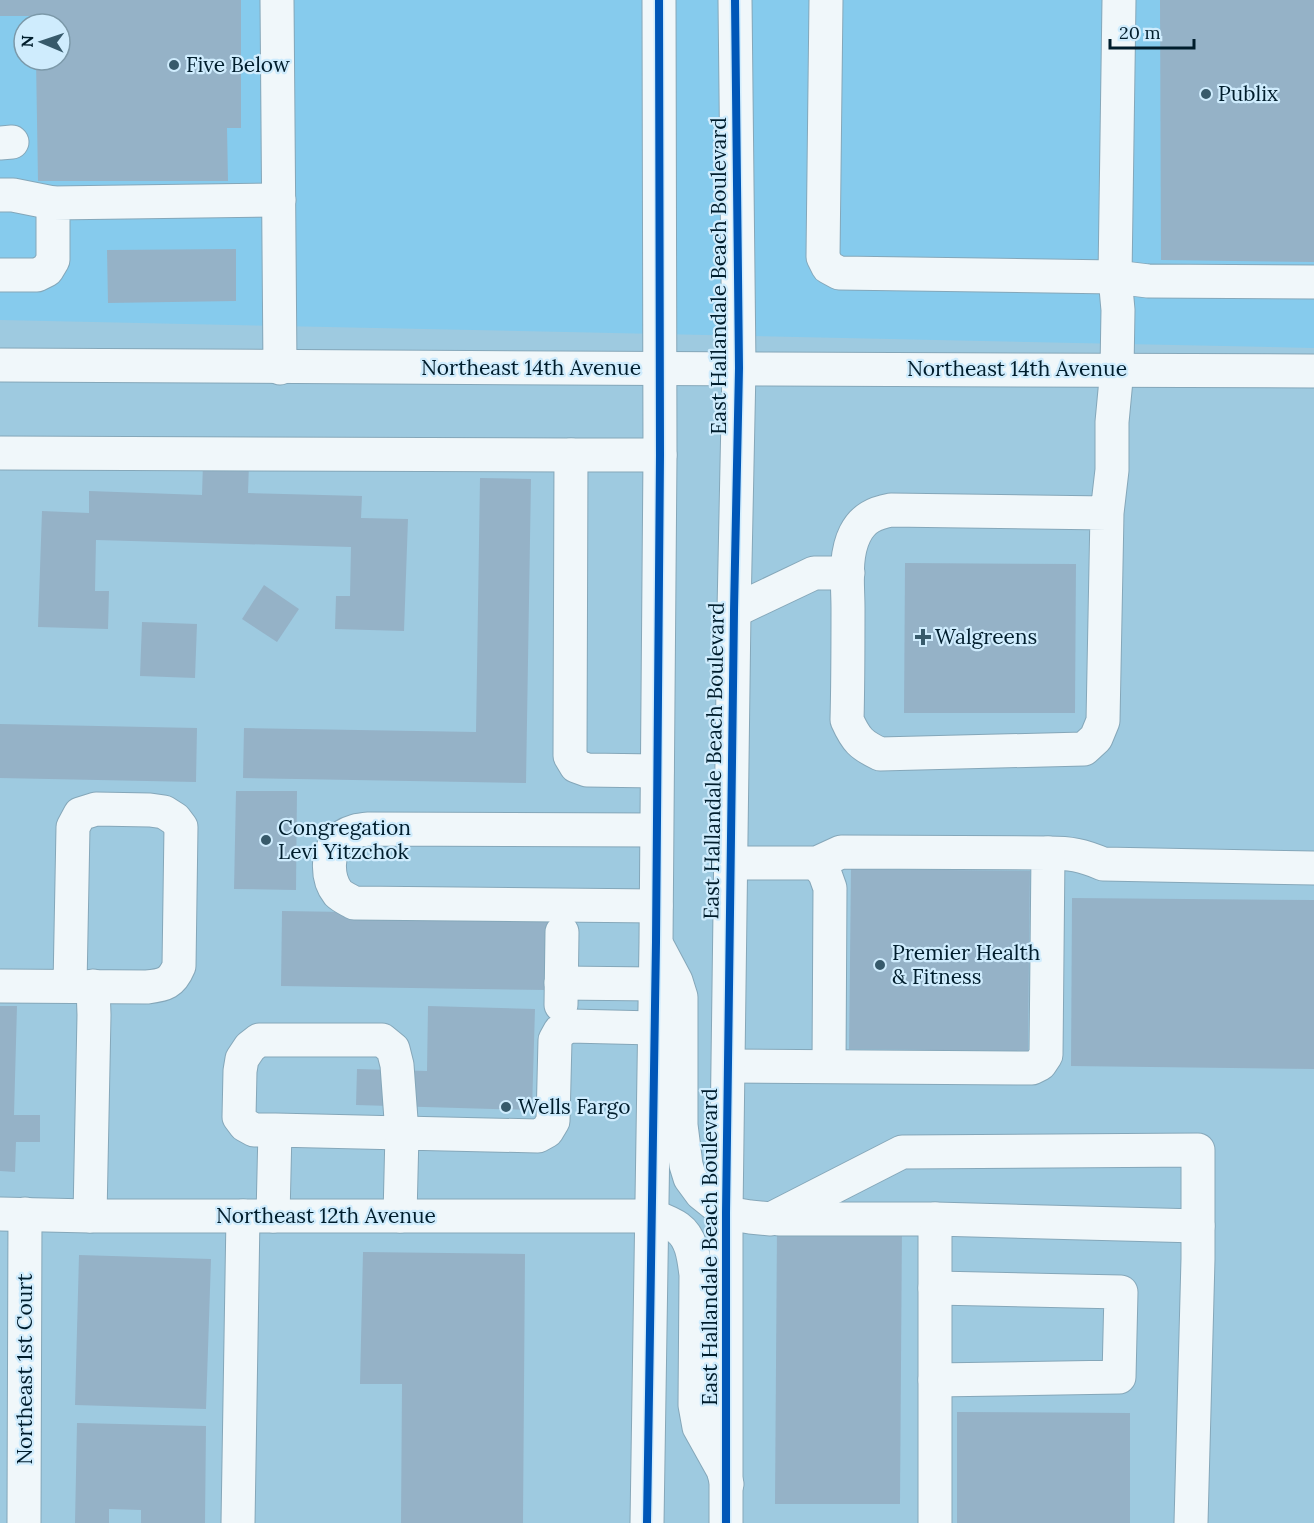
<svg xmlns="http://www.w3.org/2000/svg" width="1314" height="1523" viewBox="0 0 1314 1523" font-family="Lora,serif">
  <rect width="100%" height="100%" fill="#9ecae0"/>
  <!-- built -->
  <path fill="#86cbed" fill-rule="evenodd" d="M0,0H1314V348L0,320ZM24,24H60V60H24Z"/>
  <!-- building -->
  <g fill="#95b2c7">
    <polygon points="0,0 241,0 241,128 227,128 228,181 38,181 36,60 60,60 60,24 36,24 35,16 0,16"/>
    <polygon points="1160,0 1314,0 1314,262 1161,260"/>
    <polygon points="236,249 236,301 108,303 107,250"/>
    <polygon points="203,463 249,464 248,493 362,496 361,518 408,519 404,631 335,629 336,596 350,596 351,547 96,540 95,591 109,591 108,629 38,627 42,511 89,513 89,491 202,495"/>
    <polygon points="480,478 531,479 526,783 243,778 244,728 476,732"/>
    <polygon points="905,563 1076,564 1075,713 904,713"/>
    <polygon points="264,585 299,609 277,642 242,619"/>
    <polygon points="142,622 197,624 195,678 140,676"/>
    <polygon points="0,724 197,728 196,782 0,778"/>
    <polygon points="236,791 297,791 296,890 234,889"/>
    <polygon points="851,869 1030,871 1028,1051 849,1049"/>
    <polygon points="1072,898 1314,900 1314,1069 1071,1066"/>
    <polygon points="282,911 548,915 547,990 281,986"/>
    <polygon points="0,1006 17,1006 14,1115 40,1115 40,1142 16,1142 15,1172 0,1171"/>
    <polygon points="428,1006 535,1009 532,1110 356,1105 357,1069 427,1071"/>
    <polygon points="777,1225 902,1226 900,1504 775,1504"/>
    <polygon points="363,1252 525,1254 523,1523 401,1523 402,1384 360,1384"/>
    <polygon points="79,1255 211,1259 206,1409 75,1405"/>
    <polygon points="957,1412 1130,1413 1130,1523 957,1523"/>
    <polygon points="77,1423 206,1426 205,1523 141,1523 141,1510 109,1509 109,1523 75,1523"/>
  </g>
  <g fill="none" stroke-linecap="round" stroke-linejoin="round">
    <!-- minor casing -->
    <g stroke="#85a7b9" stroke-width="35">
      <g id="minor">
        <polyline points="277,0 280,368"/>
        <polyline points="826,0 823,257 828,267 839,273 1115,277 1148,281 1314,282"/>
        <polyline points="0,143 12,142"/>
        <polyline points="0,195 13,195 53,203"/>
        <polyline points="0,275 37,275 47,270 53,260 53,203 279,200"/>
        <path d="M0,365C438,370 876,368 1314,371"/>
        <polyline points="0,453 571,455"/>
        <path d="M1107,513L1103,721L1096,738L1084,749L880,754C861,745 856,740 847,720C848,683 848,646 848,608C848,585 844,556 855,534C863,518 875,513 891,510L1107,513L1112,470V422L1117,369L1118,310L1115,277L1119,0"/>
        <polyline points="734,611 814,573 848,573"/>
        <polyline points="657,771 587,770 576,766 570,756 571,455 660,455"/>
        <path d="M1048,853C1070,853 1082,855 1103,864L1314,868"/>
        <polyline points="817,863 825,874 830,888 829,1066"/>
        <path d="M656,906L354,903C349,900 342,897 338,893C326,878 326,849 342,837C351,831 358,830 369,829L656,830"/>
        <polyline points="561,983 655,984"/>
        <path d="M0,986L147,987C165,985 172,983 179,966L181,827L175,819L164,812L150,810L96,809L80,814L73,827L70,986"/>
        <polyline points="561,1005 562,932"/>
        <polyline points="729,1066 1032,1068 1040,1064 1046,1055 1048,853 841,852 817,863 732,863"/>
        <polyline points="726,1213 750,1217 771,1219 902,1152 1198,1150 1198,1259 1191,1523"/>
        <path d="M0,1214L90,1216H652C660,1219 670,1222 678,1228C692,1238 694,1259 696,1275L695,1405L699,1427L723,1470L727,1484"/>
        <polyline points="90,1216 94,1015 93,986"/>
        <polyline points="273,1216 275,1130 402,1133 397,1065 393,1049 382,1040 259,1040 250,1047 242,1059 240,1071 239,1117 245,1125 254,1130 275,1130"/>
        <polyline points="400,1216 402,1133 538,1136 547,1131 553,1121 555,1040 560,1031 570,1026 654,1028"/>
        <polyline points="779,1219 935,1219 935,1523"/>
        <polyline points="935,1219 1198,1226"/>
        <polyline points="935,1380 1119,1377 1121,1292 935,1288"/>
        <polyline points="24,1523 25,1214"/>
        <polyline points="238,1523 243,1216"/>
      </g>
    </g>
    <!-- major casing -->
    <g stroke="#85a7b9" stroke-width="35">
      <g id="major">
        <polyline points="659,949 676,981 681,997 681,1125 686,1165 690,1178 701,1193 726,1213"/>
        <polyline points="647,1523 656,942 660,455 659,0"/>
        <polyline points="726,1523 726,1213 734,611 739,368 735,0"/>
      </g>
    </g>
    <!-- minor -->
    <use href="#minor" stroke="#f0f7fa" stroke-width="33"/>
    <!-- major -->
    <use href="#major" stroke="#f0f7fa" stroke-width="33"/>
    <!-- cycleway casing -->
    <g stroke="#cfecfd" stroke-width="11">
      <g id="cycleway">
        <polyline points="647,1523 656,942 660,455 659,0"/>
        <polyline points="726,1523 726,1213 734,611 739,368 735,0"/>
      </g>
    </g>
    <!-- cycleway -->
    <use href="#cycleway" stroke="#0057b8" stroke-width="8"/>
  </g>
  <!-- markers -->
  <g fill="#375a6b" stroke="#cfecfd" stroke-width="2">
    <circle cx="174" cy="65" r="6"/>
    <circle cx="1206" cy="94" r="6"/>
    <path d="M920 628h6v6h6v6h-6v6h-6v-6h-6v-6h6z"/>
    <circle cx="266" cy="840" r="6"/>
    <circle cx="880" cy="965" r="6"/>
    <circle cx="506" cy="1107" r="6"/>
  </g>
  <g text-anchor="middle" stroke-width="4.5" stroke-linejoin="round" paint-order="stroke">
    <!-- poi labels -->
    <g font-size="21" fill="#001d2c" stroke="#cfecfd" text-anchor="start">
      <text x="186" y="72">Five Below</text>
      <text x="1218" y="101">Publix</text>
      <text x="935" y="644">Walgreens</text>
      <text x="278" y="835">Congregation<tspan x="278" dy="24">Levi Yitzchok</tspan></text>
      <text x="892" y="960">Premier Health<tspan x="892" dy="24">&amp; Fitness</tspan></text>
      <text x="518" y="1114">Wells Fargo</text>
    </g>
    <!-- street labels -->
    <g font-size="21" fill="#001d2c" stroke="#cfecfd">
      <text transform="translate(719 276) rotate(-90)" y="7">East Hallandale Beach Boulevard</text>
      <text x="531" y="375">Northeast 14th Avenue</text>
      <text x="1017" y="376">Northeast 14th Avenue</text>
      <text transform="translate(714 761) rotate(-89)" y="7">East Hallandale Beach Boulevard</text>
      <text x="326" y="1223">Northeast 12th Avenue</text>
      <text transform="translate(710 1247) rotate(-90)" y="7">East Hallandale Beach Boulevard</text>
      <text transform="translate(25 1369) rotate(-90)" y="7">Northeast 1st Court</text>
    </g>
  </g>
  <!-- north arrow -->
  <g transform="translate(42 42) rotate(272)"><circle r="28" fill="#cfecfd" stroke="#7c99a9" stroke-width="1.5"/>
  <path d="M0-4.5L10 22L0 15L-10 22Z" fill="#375a6b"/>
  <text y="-9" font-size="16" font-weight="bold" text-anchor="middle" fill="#001d2c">N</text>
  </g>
  <!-- scale -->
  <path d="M1110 39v9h84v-9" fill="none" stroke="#001d2c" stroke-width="3"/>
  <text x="1119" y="39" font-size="18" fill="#001d2c" stroke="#cfecfd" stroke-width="4.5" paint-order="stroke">20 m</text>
</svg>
